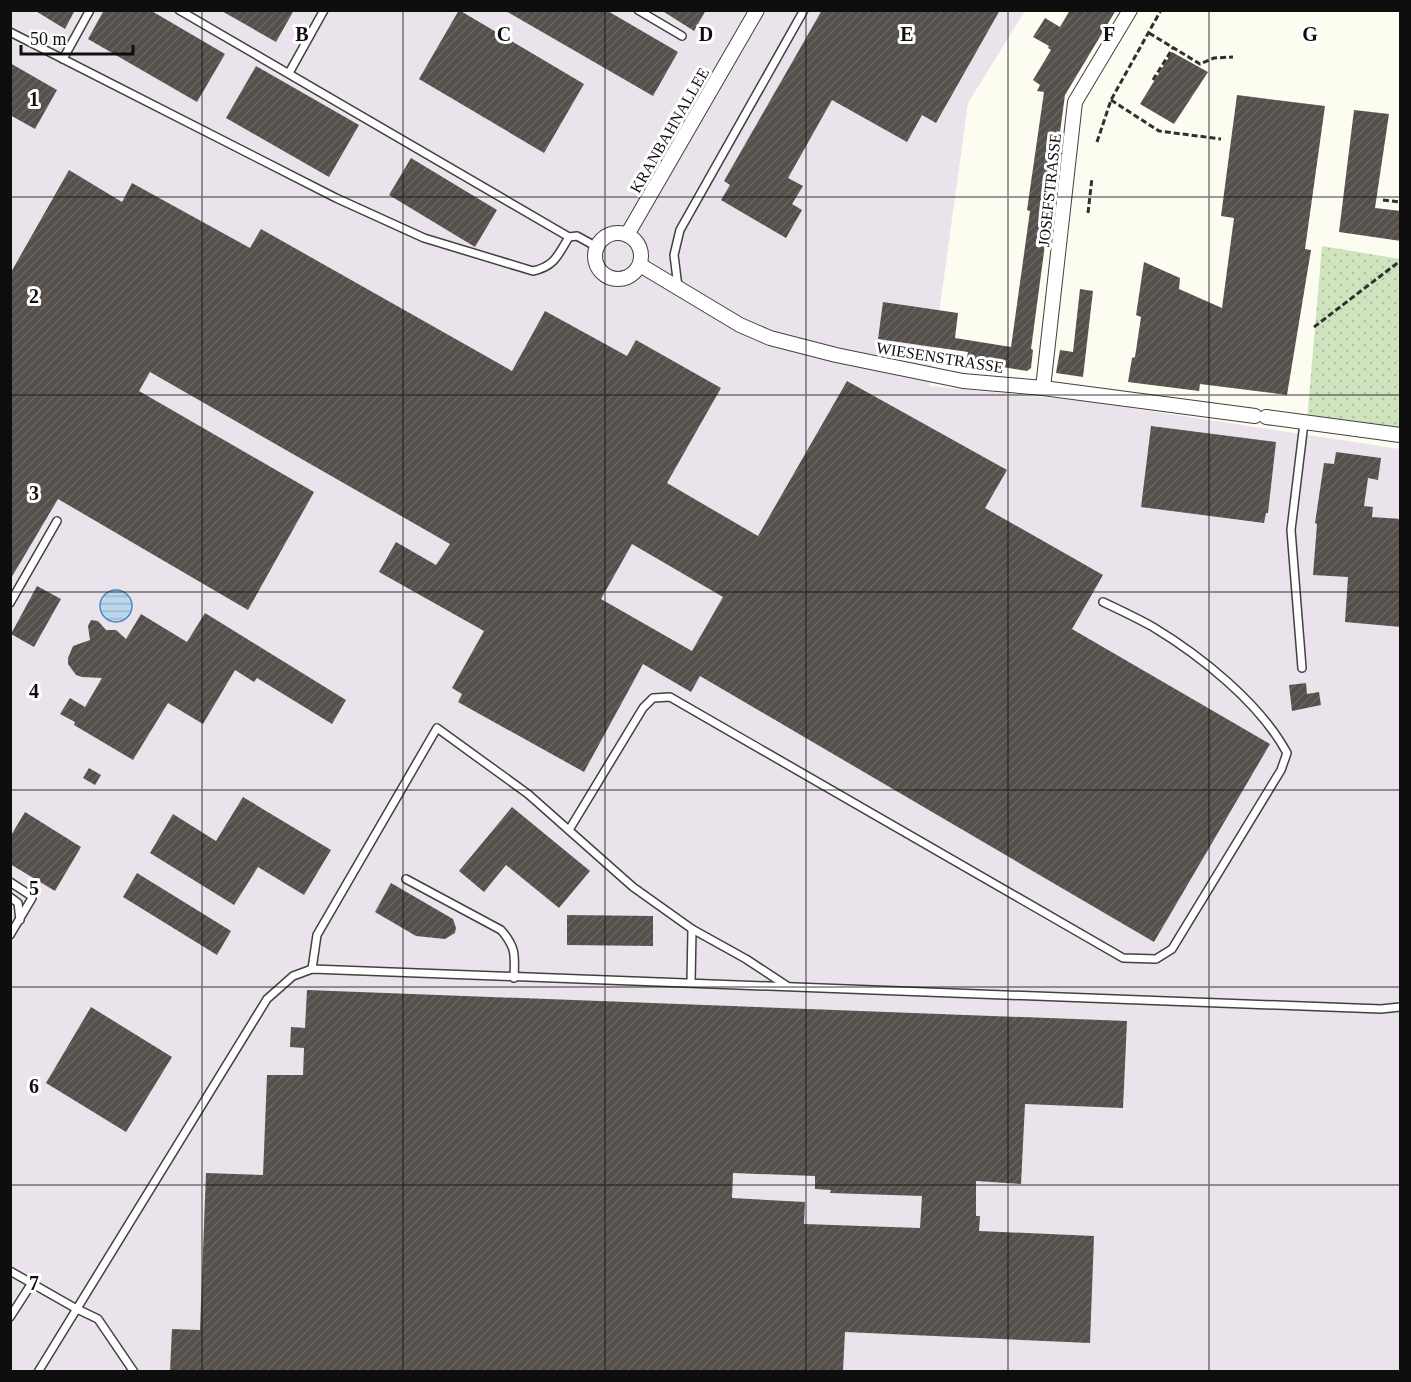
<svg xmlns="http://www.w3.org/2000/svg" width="1411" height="1382" viewBox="0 0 1411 1382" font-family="'Times New Roman',serif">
  <defs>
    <pattern id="grass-dots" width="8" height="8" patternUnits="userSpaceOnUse" patternTransform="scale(1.5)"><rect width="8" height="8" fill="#cfe4be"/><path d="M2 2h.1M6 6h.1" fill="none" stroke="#b1c2a2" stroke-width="1.8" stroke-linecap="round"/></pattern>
    <pattern id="water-rules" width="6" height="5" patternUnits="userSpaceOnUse" patternTransform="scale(1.5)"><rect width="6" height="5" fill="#bbd7ee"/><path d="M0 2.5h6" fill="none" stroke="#a0b7cb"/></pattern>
    <pattern id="building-hatch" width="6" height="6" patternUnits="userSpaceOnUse" patternTransform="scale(1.5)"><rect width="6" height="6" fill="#55504c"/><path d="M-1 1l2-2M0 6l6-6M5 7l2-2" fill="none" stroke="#696561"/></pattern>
  </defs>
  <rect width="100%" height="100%" fill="#fdfcf1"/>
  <!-- industrial -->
  <polygon fill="#ebe3eb" points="10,11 1025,11 968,103 929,386 1084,401 1400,449 1400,1371 11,1371"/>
  <!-- grass -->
  <polygon fill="url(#grass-dots)" points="1322,246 1400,259 1400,431 1307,420"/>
  <!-- water -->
  <circle fill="url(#water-rules)" stroke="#4b87bc" stroke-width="1.5" cx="116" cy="606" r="16"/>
  <!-- building -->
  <g fill="url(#building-hatch)" fill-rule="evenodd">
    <polygon points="34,10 75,10 65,29"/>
    <polygon points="104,10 150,10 225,54 197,102 88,39"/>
    <polygon points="220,10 294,10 276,42"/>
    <polygon points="459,10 584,84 544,153 419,79"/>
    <polygon points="504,10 606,10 678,52 653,96"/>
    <polygon points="661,10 706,10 694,31"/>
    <polygon points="822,10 1000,10 936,123 922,115 907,142 832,100 788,178 803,186 792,204 802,210 786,238 721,200 730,185 724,181"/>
    <polygon points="1070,10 1116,10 1065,95 1031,349 1033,350 1031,368 1027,371 966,361 968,352 878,339 883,302 958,313 955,338 1011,347 1030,211 1027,210 1044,92 1037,91 1040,85 1033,80 1051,50 1048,48 1049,46 1033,37 1045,18 1060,27"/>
    <polygon points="1172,52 1208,72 1174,124 1140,104"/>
    <polygon points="10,63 57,90 35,129 10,115"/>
    <polygon points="256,66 359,125 329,177 226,118"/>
    <polygon points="1237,95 1325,106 1305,249 1311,250 1287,395 1200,384 1199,391 1128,382 1132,358 1135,357 1141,317 1136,315 1144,262 1180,278 1179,289 1222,308 1234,218 1221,216"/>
    <polygon points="1354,110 1389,114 1375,208 1401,211 1401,241 1339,232"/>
    <polygon points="411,158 497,210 475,247 389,195"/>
    <path d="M69,170L122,202L132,183L250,248L261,229L512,371L545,311L627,356L636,340L721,388L667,483L758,536L847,381L1007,470L985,508L1103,575L1072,629L1270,744L1154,942L700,676L691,692L643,664L584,772L458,702L462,694L452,688L484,631L379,572L396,542L436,565L450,544L150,372L139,391L314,492L248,610L58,499L10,580V274ZM632,544L723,597L692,651L601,599Z"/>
    <polygon points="1080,289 1093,291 1083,377 1056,373 1060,350 1073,352"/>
    <polygon points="1151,426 1276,442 1268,513 1266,513 1264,523 1141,507"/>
    <polygon points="1336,452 1381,458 1378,480 1368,478 1364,506 1373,507 1372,517 1401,519 1401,627 1345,622 1348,577 1313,575 1317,524 1315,523 1324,463 1334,464"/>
    <polygon points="37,586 61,599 34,647 11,634"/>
    <polygon points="205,613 346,700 332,724 257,678 254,682 235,670 203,724 168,703 133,760 74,725 75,722 60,714 70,698 85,707 102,678 82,677 76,675 68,664 68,658 73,646 90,640 88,626 91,620 98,621 106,630 116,630 126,639 141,614 187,642"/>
    <polygon points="1306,683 1307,694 1319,692 1321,705 1292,711 1289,685"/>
    <polygon points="89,768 101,775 95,785 83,778"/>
    <polygon points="243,797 331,850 304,895 258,867 234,905 150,853 173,814 216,841"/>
    <polygon points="512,807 590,871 559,908 506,865 484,892 459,871"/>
    <polygon points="25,812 81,847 55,891 10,864 10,837"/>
    <polygon points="137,873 231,931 217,955 123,897"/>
    <polygon points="391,883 453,919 456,928 455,933 445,939 416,936 375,912"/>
    <polygon points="567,915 653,916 653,946 567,945"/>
    <path d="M307,990L1127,1021L1123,1108L1025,1104L1021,1184L976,1181V1216H980L979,1231L1094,1236L1090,1343L845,1332L843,1371H170L172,1329L200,1330L206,1173L263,1175L267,1075H303L304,1048L290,1047L291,1027L305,1028ZM733,1173L815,1176V1189L831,1190L830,1193L922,1196L920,1228L804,1224L805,1202L732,1198Z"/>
    <polygon points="91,1007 172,1057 126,1132 46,1083"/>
  </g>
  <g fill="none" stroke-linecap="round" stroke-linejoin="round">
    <!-- lane casing -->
    <g stroke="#414141" stroke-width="10">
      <g id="lane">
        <polyline points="179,10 569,237 577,236 597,247"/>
        <polyline points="638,10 682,36"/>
        <path d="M10,32L336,198L424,238L533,271C555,266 558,255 569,237"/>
        <polyline points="63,59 90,10"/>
        <polyline points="289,73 324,10"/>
        <polyline points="678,287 674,255 680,230 804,10"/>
        <polyline points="10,603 57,521"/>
        <polyline points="1302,668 1291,530 1304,423"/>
        <path d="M569,830L643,708L653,698L670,697L1123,958L1156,959L1172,949L1281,770L1287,753C1260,703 1201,656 1153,627C1137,618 1120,610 1103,602"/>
        <path d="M406,879L501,930C516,947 515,955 514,978"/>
        <polyline points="10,882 30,895 32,898 10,935"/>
        <polyline points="10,897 18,903 20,920"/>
        <polyline points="312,969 317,935 437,728 528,794 633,887 692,929 746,959 787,986"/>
        <polyline points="691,983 692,929"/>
        <polyline points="10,1271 75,1308 98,1319 134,1372"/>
        <polyline points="10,1317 32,1283"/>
        <polyline points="38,1372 267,999 293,976 312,969 1381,1009 1400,1007"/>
      </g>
    </g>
    <!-- street casing -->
    <g stroke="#414141" stroke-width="16">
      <g id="street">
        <circle cx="618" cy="256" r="23"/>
        <polyline points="627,235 757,10"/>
        <polyline points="640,265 740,325 770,338 836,355 963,381 1043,388 1255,416"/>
        <polyline points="1043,388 1075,102 1130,10"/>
        <polyline points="1266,417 1400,435"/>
      </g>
    </g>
    <!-- path -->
    <g stroke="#303030" stroke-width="3" stroke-dasharray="6 3" stroke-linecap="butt">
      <polyline points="1149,33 1200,64 1214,58 1233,57"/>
      <polyline points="1153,80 1173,48"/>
      <polyline points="1111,100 1159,131 1221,139"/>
      <polyline points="1097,142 1111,100 1161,10"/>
      <polyline points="1383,200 1400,202"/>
      <polyline points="1088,213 1092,178"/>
      <polyline points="1314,327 1400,261"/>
    </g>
    <!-- lane -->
    <use href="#lane" stroke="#fff" stroke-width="7"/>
    <!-- street -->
    <use href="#street" stroke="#fff" stroke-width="14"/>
  </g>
  <!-- grid -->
  <path fill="none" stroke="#0e0e0e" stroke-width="1.5" stroke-opacity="0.55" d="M202,10V1372M403,10V1372M605,10V1372M806,10V1372M1008,10V1372M1209,10V1372M10,197H1400M10,395H1400M10,592H1400M10,790H1400M10,987H1400M10,1185H1400"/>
  <g text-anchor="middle" stroke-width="6" stroke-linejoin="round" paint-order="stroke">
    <!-- street labels -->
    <g font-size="16" fill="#0e0e0e" stroke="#fff">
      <text transform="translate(669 130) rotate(-60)" y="6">KRANBAHNALLEE</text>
      <text transform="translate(1049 190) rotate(-84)" y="6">JOSEFSTRASSE</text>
      <text transform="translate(940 357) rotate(9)" y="6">WIESENSTRASSE</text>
    </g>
  </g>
  <g font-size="20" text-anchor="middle" font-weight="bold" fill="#0e0e0e" stroke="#fff" stroke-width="6" stroke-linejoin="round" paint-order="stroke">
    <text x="302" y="41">B</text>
    <text x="504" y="41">C</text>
    <text x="706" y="41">D</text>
    <text x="907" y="41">E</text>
    <text x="1109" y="41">F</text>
    <text x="1310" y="41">G</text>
    <text x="34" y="106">1</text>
    <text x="34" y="303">2</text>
    <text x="34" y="500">3</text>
    <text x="34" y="698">4</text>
    <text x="34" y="895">5</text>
    <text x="34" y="1093">6</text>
    <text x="34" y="1290">7</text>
  </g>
  <!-- border -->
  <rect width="1411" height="1382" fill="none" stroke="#0e0e0e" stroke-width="24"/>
  <!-- scale -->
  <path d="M21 45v9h112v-9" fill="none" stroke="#0e0e0e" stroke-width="3"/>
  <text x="30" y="45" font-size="18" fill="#0e0e0e" stroke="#ffffff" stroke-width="4.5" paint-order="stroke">50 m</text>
</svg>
